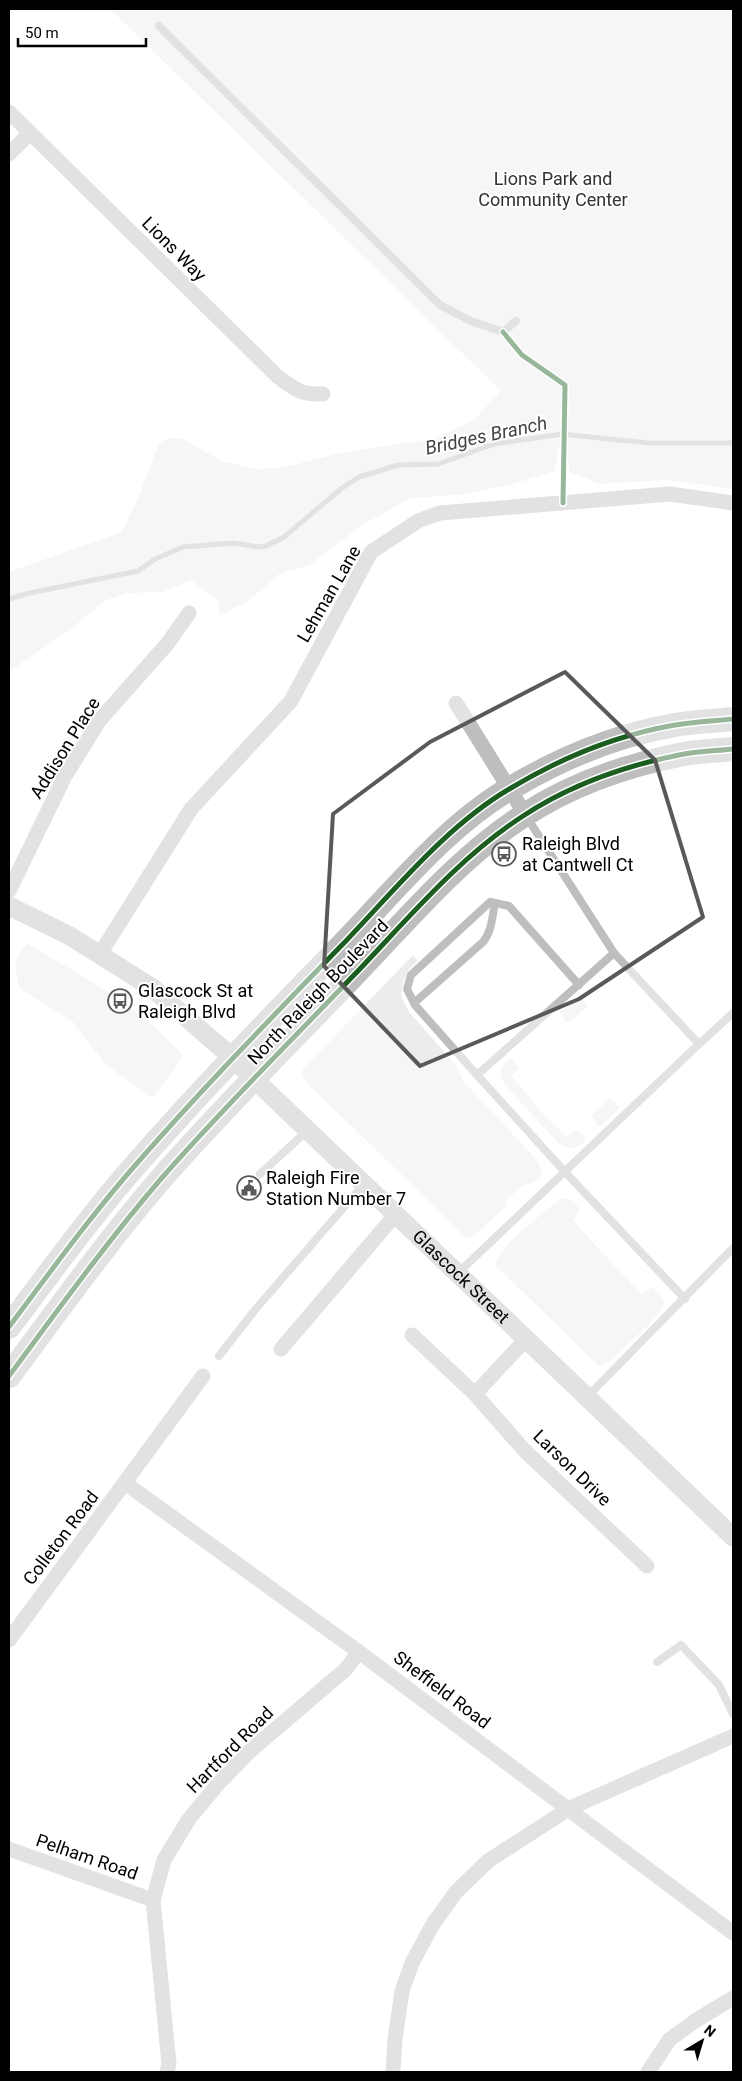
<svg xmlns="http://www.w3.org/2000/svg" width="742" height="2081" viewBox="0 0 742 2081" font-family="Roboto,sans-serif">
  <rect width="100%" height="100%" fill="#fff"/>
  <!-- green -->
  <g fill="#ececec">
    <polygon points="110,9 733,9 733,489 667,480 600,484 569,472 568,452 559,446 555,471 509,485 465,494 411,498 362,525 310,565 279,574 248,601 220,615 218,601 191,580 163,592 127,593 104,601 76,625 9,672 9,572 122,532 140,494 158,445 168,438 183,439 222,461 257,469 286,467 336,454 437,438 474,420 501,391"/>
    <path d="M27,944C80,974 144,1009 183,1056L153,1098L106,1065L72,1021L19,988C16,969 11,958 27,944Z"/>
    <polygon points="413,955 418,961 409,969 403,982 401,996 409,1012 456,1065 463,1081 535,1158 542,1169 540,1177 533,1183 522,1186 507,1199 505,1207 473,1237 467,1238 311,1087 302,1075 303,1069"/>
    <polygon points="577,997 581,997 587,1004 587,1007 569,1023 566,1022 560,1013"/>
    <path d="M511,1058L519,1068L511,1075L544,1115L567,1137L576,1130L585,1137L583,1143C573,1149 568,1150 558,1143L504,1084C498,1073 501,1065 511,1058Z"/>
    <polygon points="610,1098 619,1107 618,1110 600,1126 598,1126 591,1116"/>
    <path d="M562,1198L571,1200L580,1209L573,1221L641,1294L652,1287L659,1293L665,1302C660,1319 621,1350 608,1363L599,1366L495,1265C496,1249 547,1209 562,1198Z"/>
  </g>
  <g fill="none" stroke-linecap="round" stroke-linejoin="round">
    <!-- stream -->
    <polyline stroke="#bfbfbf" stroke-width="5" points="9,599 30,593 138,571 155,559 183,547 233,543 259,547 266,546 284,537 342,488 359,477 398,465 438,464 494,444 562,434 648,443 733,443"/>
    <!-- service -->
    <g stroke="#bebebe" stroke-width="8">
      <polyline points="159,26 440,305 471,321 503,332 516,321"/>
      <polyline points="614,953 477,1075 565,1172 685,1299"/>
      <path d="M414,1003L483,942C492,931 492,917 495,903"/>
      <polyline points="699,1044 733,1013"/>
      <polyline points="477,1075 415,1005 407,989 411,975 490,902 509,906 579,985"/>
      <polyline points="260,1174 307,1131"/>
      <polyline points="457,1274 699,1044 614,953 526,816"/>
      <polyline points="219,1356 254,1311 364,1184"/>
      <polyline points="588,1396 733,1248"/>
      <polyline points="657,1662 681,1645 719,1685 733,1714"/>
    </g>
    <!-- minor -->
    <g stroke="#bebebe" stroke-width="15">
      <path d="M9,112L277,376C294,389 301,395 323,394"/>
      <polyline points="9,154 30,133"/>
      <polyline points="456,703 525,814"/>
      <polyline points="9,891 65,776 99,721 168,643 189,613"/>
      <polyline points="100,954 191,809 291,701 371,552 418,521 440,513 670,494 733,503"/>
      <polyline points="412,1335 475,1394"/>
      <polyline points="525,1340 475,1394 524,1450 647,1566"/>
      <polyline points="281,1349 396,1214"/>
      <polyline points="125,1483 359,1652 733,1933"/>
      <polyline points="9,1640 203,1376"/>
      <polyline points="9,1849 153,1900"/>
      <polyline points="167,2072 169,2064 153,1900 164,1860 189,1819 218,1784 251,1750 345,1670 359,1652"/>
      <polyline points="393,2072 395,2039 402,1991 412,1963 433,1924 456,1892 488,1861 570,1808 733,1736"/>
      <polyline points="648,2072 670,2039 695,2021 733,1998"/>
    </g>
    <!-- tertiary -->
    <path stroke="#bebebe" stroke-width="19" id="s1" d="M9,906L70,936L151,987L226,1052L733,1537"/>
    <!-- primary -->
    <g stroke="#bebebe" stroke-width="24">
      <path d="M9,1327C51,1271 92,1214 139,1161C204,1087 274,1015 343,944C394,891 447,825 511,788C561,758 617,735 675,725C694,722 714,721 733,719"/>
      <path d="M9,1376C58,1310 106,1243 160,1180C222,1109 289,1043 354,975C407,920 458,858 523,816C570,785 624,766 679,755C697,751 715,751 733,749"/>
    </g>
    <!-- cycleway casing -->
    <g stroke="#fff" stroke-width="8">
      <g id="cycleway">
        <polyline points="503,332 522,355 565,385 563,503"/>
        <path d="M9,1327C51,1271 92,1214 139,1161C204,1087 274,1015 343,944C394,891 447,825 511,788C561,758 617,735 675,725C694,722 714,721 733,719"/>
        <path d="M9,1376C58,1310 106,1243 160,1180C222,1109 289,1043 354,975C407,920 458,858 523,816C570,785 624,766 679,755C697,751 715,751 733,749"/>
      </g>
    </g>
    <!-- cycleway -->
    <use href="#cycleway" stroke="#1b5e20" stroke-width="5"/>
  </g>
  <!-- marked area -->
  <path d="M0 0H742V2081H0ZM565,672L655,760L703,917L579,999L420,1066L324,966L333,814L430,742Z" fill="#fff" fill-opacity=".55" fill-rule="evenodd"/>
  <path fill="none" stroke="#595959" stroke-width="4" stroke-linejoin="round" d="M565,672L655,760L703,917L579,999L420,1066L324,966L333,814L430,742Z"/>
  <!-- icons -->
  <defs>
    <g id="bus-ring" transform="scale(1.25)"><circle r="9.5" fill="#fff" stroke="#595959" stroke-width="1.5"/><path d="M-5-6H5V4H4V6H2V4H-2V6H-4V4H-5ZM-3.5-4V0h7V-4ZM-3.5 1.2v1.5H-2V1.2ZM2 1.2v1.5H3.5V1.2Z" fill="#595959"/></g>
    <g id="civic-ring" transform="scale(1.25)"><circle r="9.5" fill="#fff" stroke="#595959" stroke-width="1.5"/><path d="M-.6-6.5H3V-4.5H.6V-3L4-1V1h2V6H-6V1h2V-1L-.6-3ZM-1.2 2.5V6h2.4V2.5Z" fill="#595959"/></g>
  </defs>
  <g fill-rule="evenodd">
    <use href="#bus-ring" x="504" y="854"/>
    <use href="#bus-ring" x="120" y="1001"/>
    <use href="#civic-ring" x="249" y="1188"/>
  </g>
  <g text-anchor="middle" stroke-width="4" stroke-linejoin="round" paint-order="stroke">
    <!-- park labels -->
    <g font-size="18" fill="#333" stroke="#fff">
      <text x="553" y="185">Lions Park and<tspan x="553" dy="21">Community Center</tspan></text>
    </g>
    <!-- street labels -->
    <g font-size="18" fill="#000" stroke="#fff">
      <text transform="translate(174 249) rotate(45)" y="6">Lions Way</text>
      <text transform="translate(329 594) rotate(-60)" y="6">Lehman Lane</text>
      <text transform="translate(65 748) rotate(-58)" y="6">Addison Place</text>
      <text transform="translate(318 992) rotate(-46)" y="6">North Raleigh Boulevard</text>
      <text dy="6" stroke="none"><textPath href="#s1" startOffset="588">Glascock Street</textPath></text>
      <text transform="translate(572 1468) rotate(44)" y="6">Larson Drive</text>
      <text transform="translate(61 1538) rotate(-53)" y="6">Colleton Road</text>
      <text transform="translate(442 1690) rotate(37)" y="6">Sheffield Road</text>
      <text transform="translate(230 1750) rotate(-45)" y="6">Hartford Road</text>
      <text transform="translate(87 1857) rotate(19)" y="6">Pelham Road</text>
    </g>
    <!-- poi labels -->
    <g font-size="18" fill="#000" stroke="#fff" text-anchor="start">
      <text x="522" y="850">Raleigh Blvd<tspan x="522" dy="21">at Cantwell Ct</tspan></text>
      <text x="138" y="997">Glascock St at<tspan x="138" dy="21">Raleigh Blvd</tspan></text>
      <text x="266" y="1184">Raleigh Fire<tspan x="266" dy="21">Station Number 7</tspan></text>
    </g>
    <!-- water labels -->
    <g font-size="19" font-style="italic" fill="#444" stroke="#fff">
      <text transform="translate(486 435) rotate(-12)" y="7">Bridges Branch</text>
    </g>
  </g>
  <!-- border -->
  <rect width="742" height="2081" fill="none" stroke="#000000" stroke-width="20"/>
  <!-- north arrow -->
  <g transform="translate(702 2041) rotate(38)" stroke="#ffffff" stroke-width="4" paint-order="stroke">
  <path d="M0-4L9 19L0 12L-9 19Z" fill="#000000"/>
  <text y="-8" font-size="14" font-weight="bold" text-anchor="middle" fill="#000000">N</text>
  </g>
  <!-- scale -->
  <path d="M18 38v8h128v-8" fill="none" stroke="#000000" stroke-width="2.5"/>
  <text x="25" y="38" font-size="15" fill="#000000" stroke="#ffffff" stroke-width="4" paint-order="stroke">50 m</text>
</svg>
